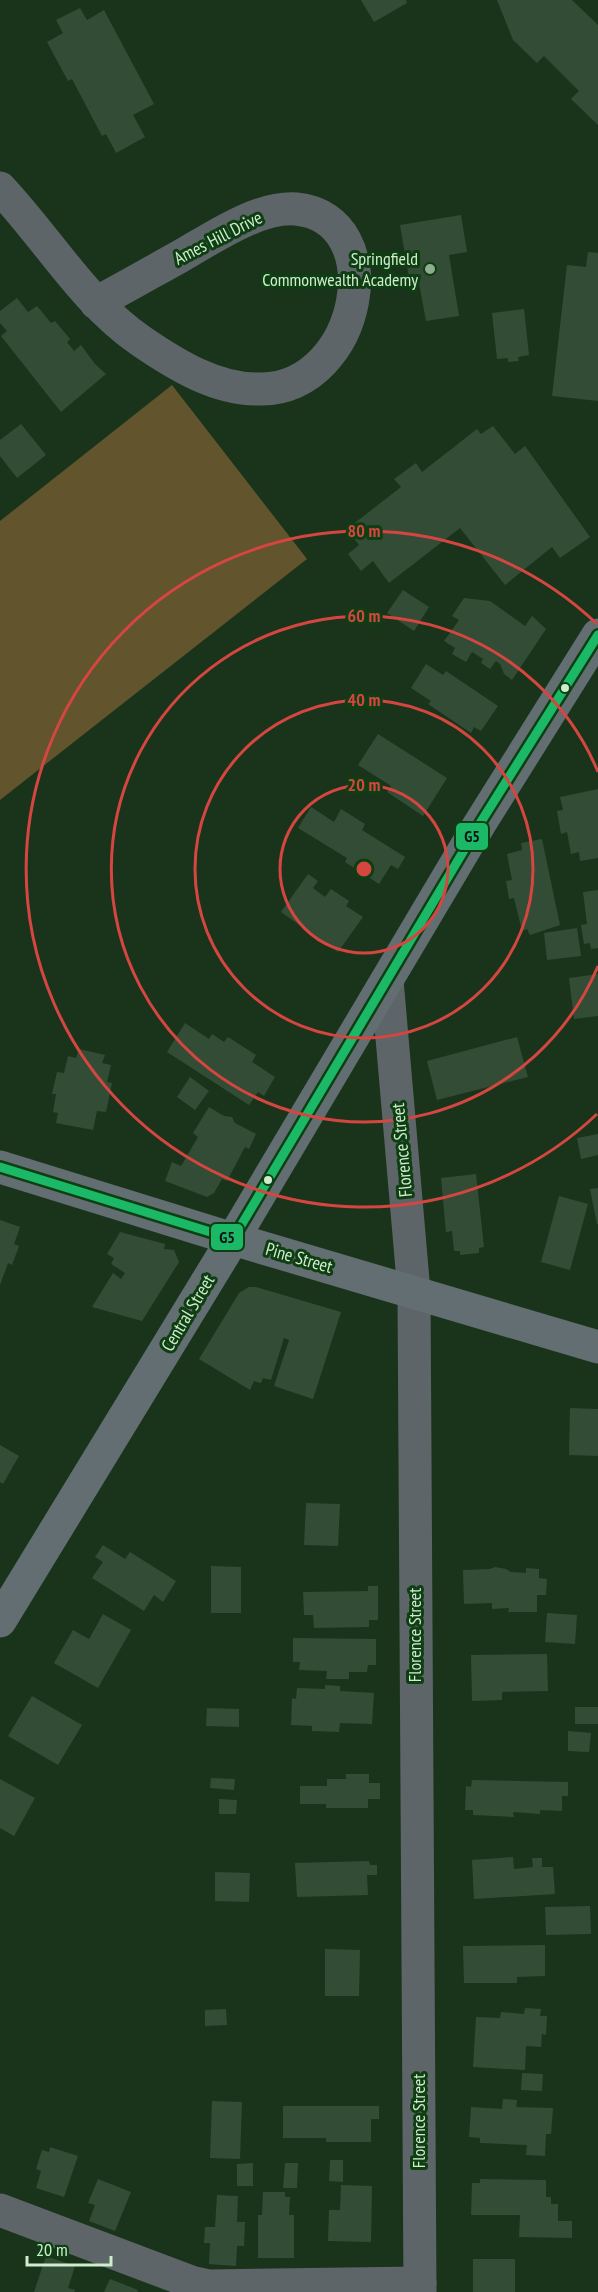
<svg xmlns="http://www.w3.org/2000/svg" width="598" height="2292" viewBox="0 0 598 2292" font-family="'PT Sans Narrow',sans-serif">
  <rect width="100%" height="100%" fill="#1a341c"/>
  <!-- green -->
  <polygon fill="#62542d" points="172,385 307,559 0,800 0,521"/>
  <!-- building -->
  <g fill="#334c35">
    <polygon points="361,0 406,0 407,3 374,22"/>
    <polygon points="497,0 572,0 598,25 598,125 571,99 579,91 544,56 537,63 513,40"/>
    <polygon points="80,8 87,20 104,10 154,104 133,115 145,137 116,153 106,134 102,136 72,79 68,81 47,42 63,33 56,20"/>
    <polygon points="461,215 467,252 449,255 459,316 426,321 419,283 410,284 400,225"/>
    <polygon points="588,252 598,253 598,401 552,396 567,265 586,267"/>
    <polygon points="17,298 28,312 37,306 51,323 55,321 70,339 67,342 74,351 81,345 95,364 106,374 61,412 1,336 7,331 0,323 0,311"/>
    <polygon points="524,309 529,355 518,357 519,361 508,362 508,358 497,359 492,313"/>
    <polygon points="21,424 46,455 17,478 0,456 0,440"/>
    <polygon points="493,426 515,454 525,446 590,537 560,558 552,547 505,585 460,528 389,583 373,561 361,571 348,554 359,545 347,529 401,487 394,479 416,463 422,472 477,429 481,434"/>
    <polygon points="403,590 429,607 414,631 387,613"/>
    <polygon points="464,598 490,601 525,626 532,616 546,629 512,680 504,674 500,664 496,661 490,669 481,663 483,659 472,652 466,662 452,654 455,648 444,641 459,620 452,616"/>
    <polygon points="426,664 443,675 446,671 498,706 481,731 474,727 471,733 428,704 431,701 411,688"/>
    <polygon points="378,734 447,778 423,816 387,792 391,786 358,765"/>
    <polygon points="598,789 598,858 580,861 579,852 571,854 567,832 561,834 557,811 563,810 560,797"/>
    <polygon points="311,807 334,822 341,809 365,824 362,830 405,857 398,869 391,865 379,884 345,862 347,858 298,828"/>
    <polygon points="542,839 560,925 530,935 527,929 522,931 514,898 509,899 506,881 512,880 507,854 522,850 521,843"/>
    <polygon points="308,874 318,881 313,888 325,897 331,889 349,901 346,906 363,917 338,952 281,912"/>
    <polygon points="598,890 598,948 591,949 590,943 584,944 581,925 587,924 583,892"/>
    <polygon points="577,928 581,956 547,960 544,933"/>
    <polygon points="598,974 598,1016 574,1019 569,978"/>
    <polygon points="185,1023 209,1039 212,1034 224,1042 228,1037 256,1055 252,1062 275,1077 264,1096 258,1092 249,1105 167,1052"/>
    <polygon points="517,1037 528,1077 437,1100 427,1061"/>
    <polygon points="79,1049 105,1055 102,1063 111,1065 107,1082 112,1083 106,1112 97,1111 93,1130 56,1123 58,1113 53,1112 56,1094 52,1094 57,1072 64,1073 68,1056 76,1058"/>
    <polygon points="190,1077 209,1091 195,1110 177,1097"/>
    <polygon points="209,1107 224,1116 232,1117 235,1123 256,1134 249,1149 245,1147 227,1181 222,1179 214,1193 207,1197 165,1181 172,1162 181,1166 198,1137 193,1133"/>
    <polygon points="598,1134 598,1155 581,1159 577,1138"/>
    <polygon points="476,1174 484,1247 479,1248 479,1253 460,1255 460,1251 454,1251 452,1231 446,1232 441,1178"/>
    <polygon points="598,1188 598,1224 597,1224 590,1189"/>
    <polygon points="559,1196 588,1204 570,1270 541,1262"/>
    <polygon points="0,1220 20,1227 14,1244 19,1246 12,1265 8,1263 0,1285"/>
    <polygon points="120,1232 165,1244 164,1249 174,1250 179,1262 142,1321 92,1307 113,1273 121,1279 125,1273 111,1264 114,1258 107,1254"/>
    <polygon points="249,1287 256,1287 341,1312 313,1399 274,1386 289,1340 284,1338 271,1380 263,1378 261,1383 254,1381 250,1390 199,1359 239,1293"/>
    <polygon points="570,1408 598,1409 598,1456 569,1455"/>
    <polygon points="0,1445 19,1456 3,1484 0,1482"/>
    <polygon points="306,1503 340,1504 338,1546 304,1545"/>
    <polygon points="103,1545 125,1559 130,1552 176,1581 163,1602 154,1595 144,1611 92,1578 103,1562 95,1557"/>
    <polygon points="211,1566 241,1567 241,1613 211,1613"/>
    <polygon points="495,1567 506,1569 511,1572 526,1573 526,1568 539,1569 539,1578 547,1579 546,1595 537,1595 537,1612 508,1612 509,1608 492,1609 492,1603 464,1604 463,1570 490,1569"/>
    <polygon points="368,1586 378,1586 378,1620 369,1620 369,1627 314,1628 313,1615 304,1615 303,1592 368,1591"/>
    <polygon points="547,1613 577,1615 575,1644 545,1642"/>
    <polygon points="103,1614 131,1630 98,1688 54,1663 73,1630 89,1639"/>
    <polygon points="293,1638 376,1639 376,1665 368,1665 367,1672 349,1672 349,1679 326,1679 327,1671 299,1670 300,1662 293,1662"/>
    <polygon points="547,1654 548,1691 502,1692 502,1700 472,1701 471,1655"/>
    <polygon points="325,1685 340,1686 340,1691 374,1693 372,1724 340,1723 339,1732 312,1731 312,1726 291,1725 292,1698 296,1699 297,1688 325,1689"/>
    <polygon points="32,1696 82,1725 58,1765 8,1736"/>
    <rect x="575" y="1707" width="23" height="17"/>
    <polygon points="207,1708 239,1709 239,1727 206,1726"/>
    <polygon points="568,1731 591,1733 589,1752 568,1751"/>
    <polygon points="346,1774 369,1774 369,1783 380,1783 380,1799 368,1799 368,1808 326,1808 326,1804 300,1804 300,1786 327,1786 327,1779 346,1779"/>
    <polygon points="211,1778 235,1779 234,1790 210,1788"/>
    <polygon points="0,1779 35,1798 14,1836 0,1828"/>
    <polygon points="472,1780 568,1782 568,1796 562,1796 562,1811 540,1810 540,1814 513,1812 514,1817 473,1815 473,1810 465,1810 466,1786 471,1787"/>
    <polygon points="219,1799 237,1800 236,1814 219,1814"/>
    <polygon points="513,1857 514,1869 533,1867 532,1858 542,1858 542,1867 553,1867 555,1894 474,1899 472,1860"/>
    <polygon points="369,1861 370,1865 377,1865 377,1875 367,1875 368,1895 297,1897 295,1863"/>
    <polygon points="215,1872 250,1873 249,1902 215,1901"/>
    <polygon points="590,1906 591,1934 546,1935 545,1907"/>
    <polygon points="545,1945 545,1976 517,1977 517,1983 464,1983 463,1946"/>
    <polygon points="325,1949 360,1950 359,1996 325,1996"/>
    <polygon points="525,2008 541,2009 540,2016 547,2016 546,2035 542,2034 541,2047 526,2046 525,2070 473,2067 476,2017 500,2018 501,2012 524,2014"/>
    <polygon points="226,2009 227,2025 205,2026 205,2010"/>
    <polygon points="522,2073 543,2074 542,2091 521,2090"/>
    <polygon points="503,2099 517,2100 516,2107 553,2108 551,2134 546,2134 545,2156 526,2155 527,2145 480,2143 480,2138 469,2137 471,2107 502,2109"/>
    <polygon points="212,2101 242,2102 240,2159 210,2158"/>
    <polygon points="283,2106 379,2106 379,2119 371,2119 371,2142 326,2142 326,2138 283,2138"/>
    <polygon points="50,2147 78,2156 64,2197 36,2188 41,2171 36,2169 42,2150 49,2152"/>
    <polygon points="330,2160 343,2160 343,2182 329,2181"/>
    <polygon points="253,2163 253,2186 237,2186 237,2164"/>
    <polygon points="285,2163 298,2163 297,2188 283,2188"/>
    <polygon points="98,2179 131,2192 115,2231 89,2221 95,2205 88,2203"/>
    <polygon points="480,2179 546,2180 546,2197 551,2197 551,2204 558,2204 558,2221 572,2221 572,2238 519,2237 520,2215 471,2215 472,2183 480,2183"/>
    <polygon points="341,2185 372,2186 371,2242 328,2241 329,2210 340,2210"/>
    <polygon points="263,2192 285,2192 285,2197 290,2197 289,2215 294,2215 294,2258 258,2258 258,2215 262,2215"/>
    <polygon points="217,2195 238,2196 237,2222 245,2222 244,2246 237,2246 236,2266 209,2264 210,2243 204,2243 205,2227 215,2227"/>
    <polygon points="46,2256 75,2266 68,2288 75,2290 74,2292 34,2292"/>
    <rect x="473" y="2259" width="42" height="33"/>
    <polygon points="110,2279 138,2290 137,2292 104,2292"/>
  </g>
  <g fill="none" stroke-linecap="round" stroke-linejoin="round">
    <!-- minor -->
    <g stroke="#5d6569" stroke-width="33">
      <path d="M0,188C48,239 83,301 141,341C176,365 218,391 262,389C362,387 392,218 296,209C258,206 211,239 179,257C152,272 124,288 96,303"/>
      <polyline points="387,980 414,1292 420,2292"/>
      <polyline points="0,2210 191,2282 209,2286 420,2283"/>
    </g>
    <!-- major -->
    <g stroke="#626e71" stroke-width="33">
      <polyline points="0,1167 233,1239 598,1347"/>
      <polyline points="0,1621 233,1239 479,825 598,635"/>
    </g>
    <!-- bus-1 casing -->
    <g stroke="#0f3e13" stroke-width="14">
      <polyline id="bus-1" points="0,1167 233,1239 479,825 598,635"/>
    </g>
    <!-- bus-1 -->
    <use href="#bus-1" stroke="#1ab867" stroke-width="9"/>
  </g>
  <!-- distance rings -->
  <g fill="none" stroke="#d54641" stroke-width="3">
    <circle cx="364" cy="869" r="84"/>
    <circle cx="364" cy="869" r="169"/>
    <path d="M598 966A253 253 0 1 1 598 772"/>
    <path d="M597 1114A338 338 0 1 1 597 624"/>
  </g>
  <!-- markers -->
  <circle fill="#8eac8f" stroke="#0f3e13" stroke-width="2" cx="430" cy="269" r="6"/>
  <g fill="#cdedcd" stroke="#0f3e13" stroke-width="2">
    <circle cx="565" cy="688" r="5"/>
    <circle cx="268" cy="1180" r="5"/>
  </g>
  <g text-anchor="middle" stroke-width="6" stroke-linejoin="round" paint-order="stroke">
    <!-- street labels -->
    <g font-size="18" fill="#cdedcd" stroke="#0f3e13">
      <text transform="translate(218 238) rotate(-27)" y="6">Ames Hill Drive</text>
      <text transform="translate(402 1150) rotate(-95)" y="6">Florence Street</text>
      <text transform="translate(299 1258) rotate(16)" y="6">Pine Street</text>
      <text transform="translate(188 1313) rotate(-59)" y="6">Central Street</text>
      <text transform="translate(415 1635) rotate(-90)" y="6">Florence Street</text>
      <text transform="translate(419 2121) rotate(-90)" y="6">Florence Street</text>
    </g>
    <!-- poi labels -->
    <g font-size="18" fill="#cdedcd" stroke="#0f3e13" text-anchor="end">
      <text x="418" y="265">Springfield<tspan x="418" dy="21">Commonwealth Academy</tspan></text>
    </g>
  </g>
  <circle cx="364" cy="869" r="9" fill="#d54641" stroke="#0f3e13" stroke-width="3"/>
  <g font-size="18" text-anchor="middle" font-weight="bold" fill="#d54641" stroke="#0f3e13" stroke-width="6" stroke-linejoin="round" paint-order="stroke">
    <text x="364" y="537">80 m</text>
    <text x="364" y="622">60 m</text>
    <text x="364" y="706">40 m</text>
    <text x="364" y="791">20 m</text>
  </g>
  <g stroke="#0f3e13" stroke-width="2">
    <rect x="455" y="822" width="34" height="29" rx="6" fill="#1ab867"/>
    <rect x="210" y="1223" width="34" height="28" rx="6" fill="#1ab867"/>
  </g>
  <g font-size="16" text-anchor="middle" font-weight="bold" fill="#111">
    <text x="472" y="842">G5</text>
    <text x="227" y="1243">G5</text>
  </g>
  <!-- scale -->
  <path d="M27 2256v9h84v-9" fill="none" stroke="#cdedcd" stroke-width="3"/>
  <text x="36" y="2256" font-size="18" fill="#cdedcd" stroke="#0f3e13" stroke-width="4.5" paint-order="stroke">20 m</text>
</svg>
